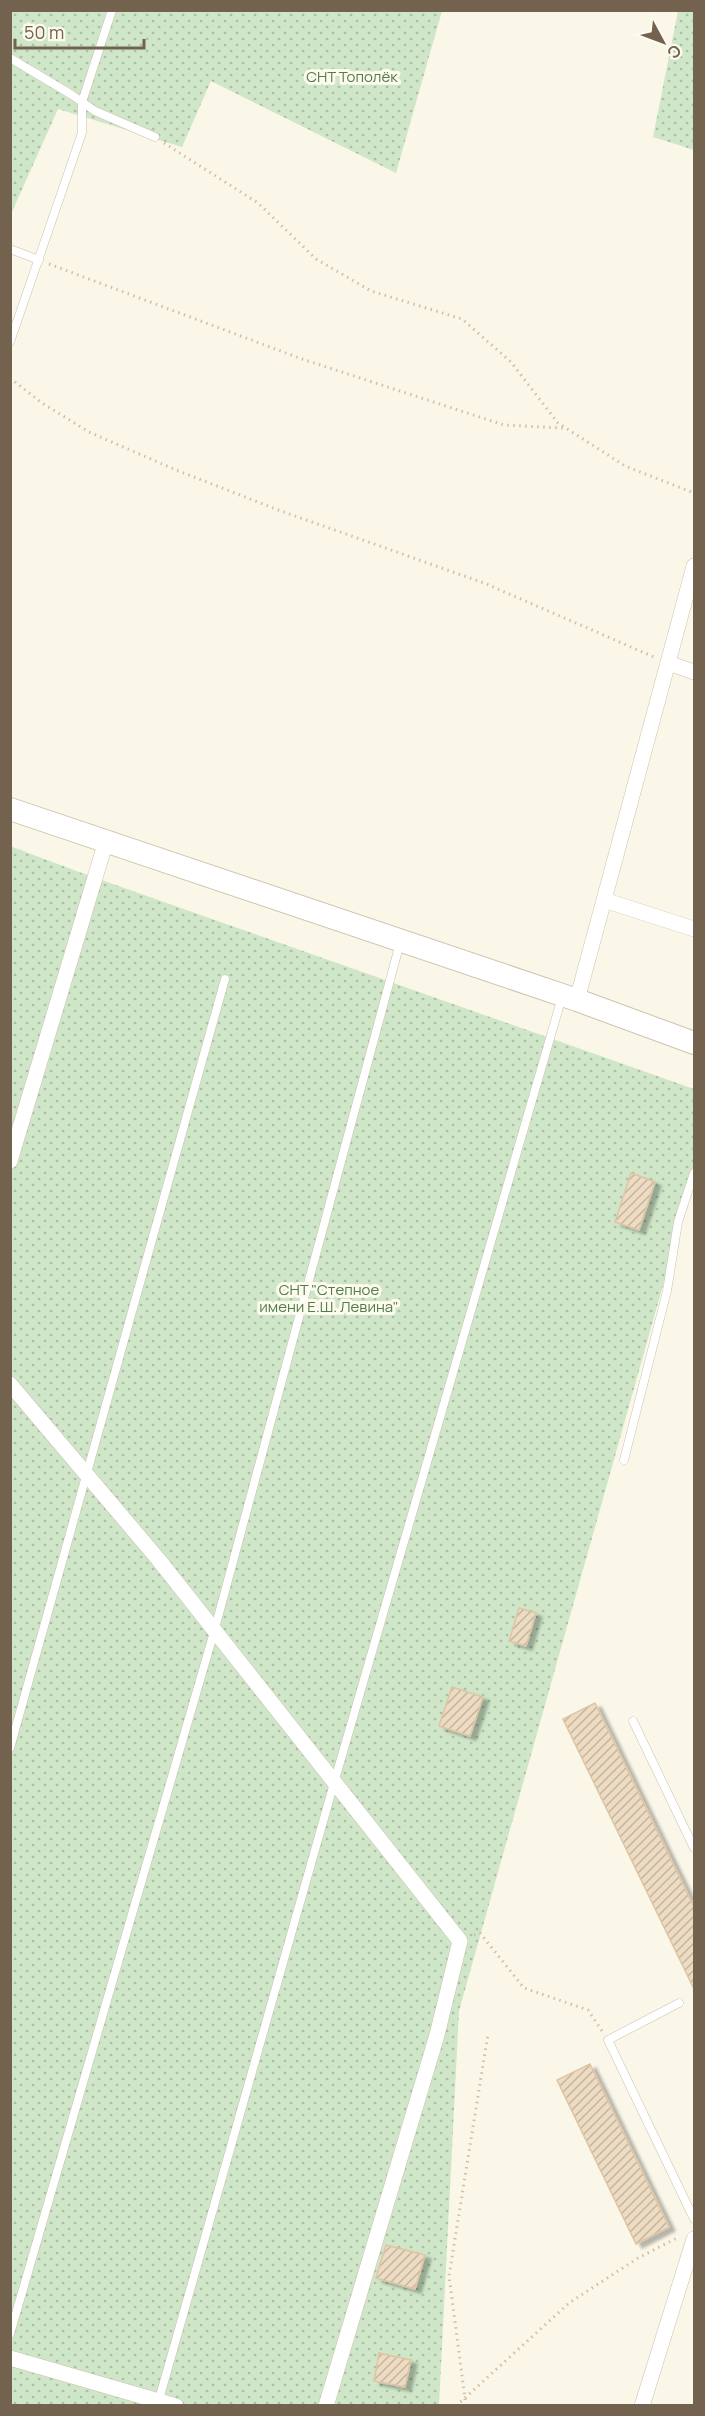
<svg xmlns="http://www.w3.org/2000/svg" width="705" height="2416" viewBox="0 0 705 2416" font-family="Manrope,sans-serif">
  <defs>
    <pattern id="park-dots" width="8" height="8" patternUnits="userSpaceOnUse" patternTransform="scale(1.5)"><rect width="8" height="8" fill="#cfe7c8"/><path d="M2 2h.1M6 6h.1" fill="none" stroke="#acbfa5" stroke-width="1.8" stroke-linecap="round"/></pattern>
    <pattern id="building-hatch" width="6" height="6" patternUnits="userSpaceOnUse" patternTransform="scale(1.5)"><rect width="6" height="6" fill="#eddbc2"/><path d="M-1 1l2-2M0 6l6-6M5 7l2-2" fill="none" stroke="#c4b5a0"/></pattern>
    <filter id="shadow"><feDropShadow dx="6" dy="4" stdDeviation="1.5" flood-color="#0004"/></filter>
  </defs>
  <rect width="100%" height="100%" fill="#faf7e8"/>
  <!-- park -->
  <g fill="url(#park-dots)">
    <polygon points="11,11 442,11 396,173 211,81 182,147 58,109 11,214"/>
    <polygon points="678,11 694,11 694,150 653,137"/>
    <polygon points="10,846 79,872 694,1089 694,1175 459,2011 439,2405 11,2405"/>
  </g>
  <!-- building -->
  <g fill="url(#building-hatch)" stroke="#dec5a4" stroke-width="1.5" filter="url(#shadow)">
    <polygon points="631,1173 655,1182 639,1230 615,1222"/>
    <polygon points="519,1608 536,1613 526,1646 509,1641"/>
    <polygon points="452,1687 483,1697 470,1736 439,1726"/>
    <polygon points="595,1703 694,1907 694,1989 563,1719"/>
    <polygon points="590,2064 669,2227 636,2244 557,2080"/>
    <polygon points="386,2245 425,2255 415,2289 376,2278"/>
    <polygon points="379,2353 411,2360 405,2387 374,2381"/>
  </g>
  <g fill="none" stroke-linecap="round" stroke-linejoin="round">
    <!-- lane casing -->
    <g stroke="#ccc1af" stroke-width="9">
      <g id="lane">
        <polyline points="10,58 72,95 95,111 155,137"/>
        <polyline points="10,249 39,260"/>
        <polyline points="10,342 82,133 82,102 112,10"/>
        <polyline points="624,1460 667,1291 678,1222 694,1173"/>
        <polyline points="633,1721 694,1848"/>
        <polyline points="10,1748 225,979"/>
        <polyline points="679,2003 608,2040 694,2219"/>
        <polyline points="10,2334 214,1632 400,943"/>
        <polyline points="158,2403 334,1783 562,997"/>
      </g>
    </g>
    <!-- street casing -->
    <g stroke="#ccc1af" stroke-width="16">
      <g id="street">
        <polyline points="668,663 694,672"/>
        <polyline points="604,900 694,929"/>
        <polyline points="577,1000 694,566"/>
        <polyline points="10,1161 106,841"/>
        <polyline points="10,1384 158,1559 460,1941 437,2035 326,2406"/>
        <polyline points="10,2358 176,2406"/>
        <polyline points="642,2406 694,2239"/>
      </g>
    </g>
    <!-- secondary casing -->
    <g stroke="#cec2ad" stroke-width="24">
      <polyline id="secondary" points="10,809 577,1000 694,1043"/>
    </g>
    <!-- path -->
    <g stroke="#d2bfa5" stroke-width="3" stroke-dasharray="1.5 4.5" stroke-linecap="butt">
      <polyline points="164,143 258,203 316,259 371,291 462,319 511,362 558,423 625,466 694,493"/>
      <polyline points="49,264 302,359 504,425 563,428"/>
      <polyline points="10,378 42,403 89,432 176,470 281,511 484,583 654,657"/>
      <polyline points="474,1935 480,1933 524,1988 588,2010 602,2031"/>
      <polyline points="456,2406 569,2303 638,2258 677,2238"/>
      <polyline points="466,2406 449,2276 488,2034"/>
    </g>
    <!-- lane -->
    <use href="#lane" stroke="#fff" stroke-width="8"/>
    <!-- street -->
    <use href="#street" stroke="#fff" stroke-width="15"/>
    <!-- secondary -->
    <use href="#secondary" stroke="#fff" stroke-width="22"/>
  </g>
  <g text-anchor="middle" stroke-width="6" stroke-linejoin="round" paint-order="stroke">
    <!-- park labels -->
    <g font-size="15" fill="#517c4b" stroke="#fdfaee">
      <text x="352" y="82">СНТ Тополёк</text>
      <text x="329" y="1295">СНТ "Степное<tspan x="329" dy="17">имени Е.Ш. Левина"</tspan></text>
    </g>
  </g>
  <!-- border -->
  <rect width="705" height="2416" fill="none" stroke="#72624e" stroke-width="24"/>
  <!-- north arrow -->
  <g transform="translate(663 42) rotate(131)" stroke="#fdfaee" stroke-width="4.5" paint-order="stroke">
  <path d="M0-4.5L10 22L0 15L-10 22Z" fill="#72624e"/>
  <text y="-9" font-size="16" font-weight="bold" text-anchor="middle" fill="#72624e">С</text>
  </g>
  <!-- scale -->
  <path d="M15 39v9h129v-9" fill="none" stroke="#72624e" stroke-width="3"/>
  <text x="24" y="39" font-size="18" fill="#72624e" stroke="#fdfaee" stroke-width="4.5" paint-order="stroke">50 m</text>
</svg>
